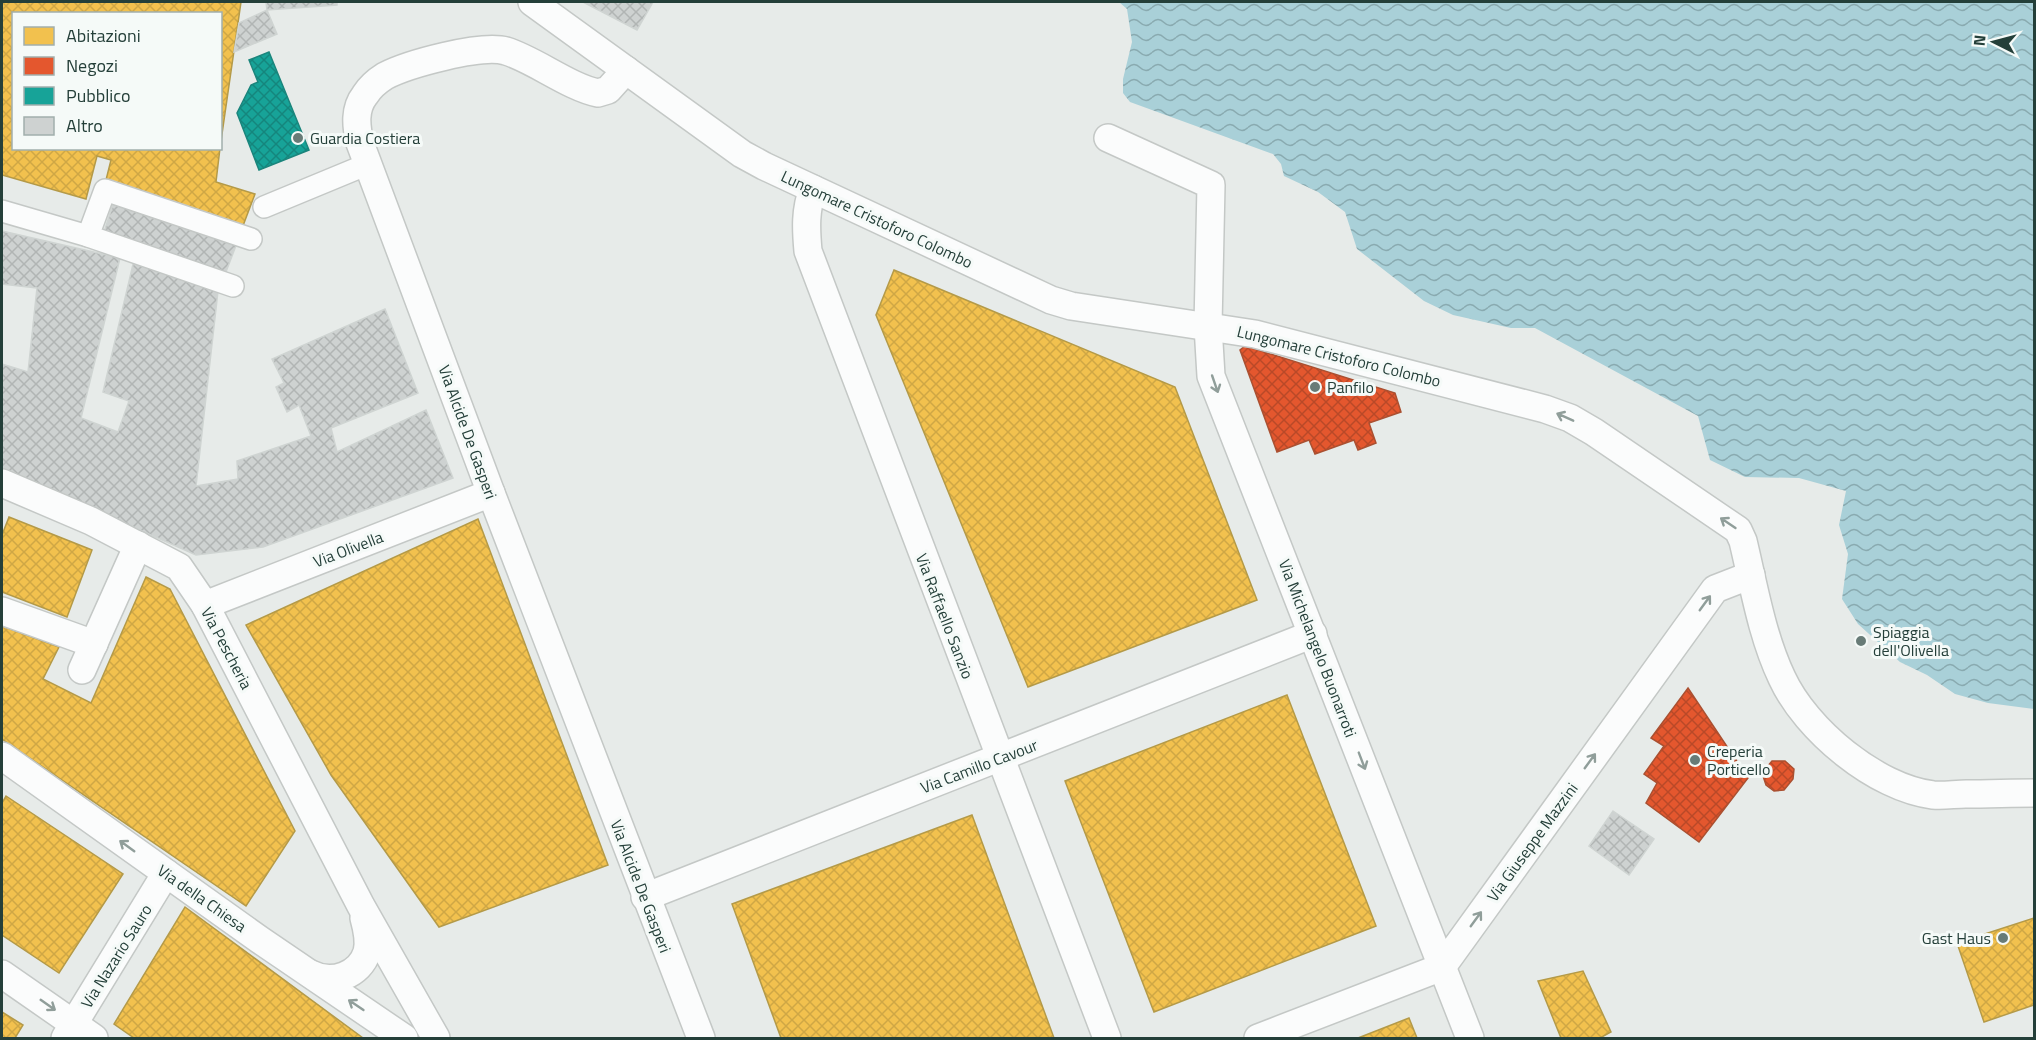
<svg xmlns="http://www.w3.org/2000/svg" width="2036" height="1040" viewBox="0 0 2036 1040" font-family="'Titillium Web',sans-serif">
  <defs>
    <pattern id="water-waves" width="16" height="10" patternUnits="userSpaceOnUse" patternTransform="scale(1.5)"><rect width="16" height="10" fill="#a9d0d8"/><path d="M0 5q4-4 8 0t8 0" fill="none" stroke="#89aab0"/></pattern>
    <pattern id="homes-cross-hatch" width="8" height="8" patternUnits="userSpaceOnUse" patternTransform="scale(1.5)"><rect width="8" height="8" fill="#f2c14e"/><path d="M0 0l8 8M0 8l8-8" fill="none" stroke="#cfa745"/></pattern>
    <pattern id="shops-cross-hatch" width="8" height="8" patternUnits="userSpaceOnUse" patternTransform="scale(1.5)"><rect width="8" height="8" fill="#e4572e"/><path d="M0 0l8 8M0 8l8-8" fill="none" stroke="#b94928"/></pattern>
    <pattern id="public-cross-hatch" width="8" height="8" patternUnits="userSpaceOnUse" patternTransform="scale(1.5)"><rect width="8" height="8" fill="#17a398"/><path d="M0 0l8 8M0 8l8-8" fill="none" stroke="#15867d"/></pattern>
    <pattern id="building-cross-hatch" width="8" height="8" patternUnits="userSpaceOnUse" patternTransform="scale(1.5)"><rect width="8" height="8" fill="#ced2d1"/><path d="M0 0l8 8M0 8l8-8" fill="none" stroke="#b1b5b4"/></pattern>
  </defs>
  <rect width="100%" height="100%" fill="#e7ebe9"/>
  <!-- water -->
  <polygon fill="url(#water-waves)" points="1119,2 2034,2 2034,709 1988,703 1955,694 1927,675 1900,662 1858,624 1842,599 1848,554 1839,525 1846,491 1799,478 1745,477 1710,460 1698,416 1535,328 1511,328 1453,315 1424,301 1357,249 1345,212 1318,192 1284,176 1281,164 1273,154 1130,102 1123,93 1123,79 1132,42 1127,9"/>
  <!-- homes -->
  <g fill="url(#homes-cross-hatch)" stroke="#b49a48" stroke-width="1.5">
    <polygon points="2,2 241,2 220,148 220,14 14,14 14,148 220,148 216,182 255,194 241,231 105,184 111,160 97,156 86,199 2,175"/>
    <polygon points="894,270 1175,387 1257,600 1028,687 876,315"/>
    <polygon points="9,517 92,550 67,617 2,592 2,535"/>
    <polygon points="478,519 608,865 439,927 331,775 246,625"/>
    <polygon points="146,577 170,589 295,831 246,906 2,739 2,626 59,647 43,679 91,703"/>
    <polygon points="1287,695 1376,926 1154,1012 1065,781"/>
    <polygon points="6,796 123,874 59,973 2,935 2,803"/>
    <polygon points="972,815 1054,1038 781,1038 732,904"/>
    <polygon points="185,907 363,1038 134,1038 114,1024"/>
    <polygon points="2034,918 2034,1005 1984,1022 1957,943"/>
    <polygon points="1583,971 1611,1032 1600,1038 1561,1038 1538,981"/>
    <polygon points="2,1012 23,1025 15,1038 2,1038"/>
    <polygon points="1409,1018 1417,1038 1358,1038"/>
  </g>
  <!-- shops -->
  <g fill="url(#shops-cross-hatch)" stroke="#aa5031" stroke-width="1.5">
    <polygon points="1245,346 1395,393 1401,412 1369,423 1376,443 1358,450 1354,440 1315,454 1309,440 1277,452 1240,350"/>
    <polygon points="1688,688 1748,778 1699,842 1646,803 1657,783 1644,774 1664,746 1651,738"/>
    <polygon points="1772,761 1785,761 1794,769 1793,779 1784,790 1774,791 1766,785 1762,773"/>
  </g>
  <!-- public -->
  <polygon fill="url(#public-cross-hatch)" stroke="#1b857c" stroke-width="1.5" points="269,52 309,150 259,170 237,113 251,85 258,82 249,60"/>
  <!-- building -->
  <g fill="url(#building-cross-hatch)" stroke="#cfd4d2" stroke-width="1.5">
    <polygon points="266,2 337,2 337,5 267,10"/>
    <polygon points="583,2 653,2 637,30"/>
    <polygon points="267,10 277,34 234,52 239,23"/>
    <polygon points="114,201 237,243 224,277 103,235"/>
    <polygon points="2,231 120,258 81,418 118,432 129,401 103,392 134,260 218,291 196,486 238,479 237,461 311,436 299,405 287,412 276,387 284,383 272,359 385,309 418,393 331,428 337,452 426,410 453,478 263,547 196,555 2,469 2,364 28,372 37,288 2,284"/>
    <polygon points="1613,811 1654,839 1629,875 1589,846"/>
  </g>
  <g fill="none" stroke-linecap="round" stroke-linejoin="round">
    <!-- pedestrian casing -->
    <g stroke="#c4c8c6" stroke-width="24">
      <g id="pedestrian">
        <polyline points="264,207 368,164"/>
        <polyline points="2,211 88,236"/>
        <polyline points="233,286 88,236 105,190 251,239"/>
      </g>
    </g>
    <!-- minor casing -->
    <g stroke="#c4c8c6" stroke-width="30">
      <g id="minor">
        <path d="M532,2L742,154L764,166L1051,300L1071,306L1255,334L1545,409L1570,418L1594,432L1738,530L1743,541C1754,587 1762,636 1782,678C1806,730 1876,788 1933,795C1944,796 1955,794 1966,794C1989,794 2012,793 2034,793"/>
        <path d="M626,70L608,90L598,93C569,87 535,60 506,51C481,44 408,64 385,76C377,81 370,87 365,95C354,109 356,126 360,143L491,493L701,1038"/>
        <polyline points="1108,138 1211,185 1208,326 1211,376 1470,1038"/>
        <path d="M813,189C805,210 806,229 808,251L1107,1038"/>
        <polyline points="2,483 91,521 179,567 205,605 361,906 436,1038"/>
        <polyline points="205,605 491,493"/>
        <polyline points="2,611 94,644"/>
        <polyline points="82,670 138,545"/>
        <polyline points="2,756 260,940 404,1038"/>
        <polyline points="645,897 1313,634"/>
        <polyline points="2,974 94,1038"/>
        <path d="M311,974C332,985 360,975 367,952C370,941 367,929 364,918"/>
        <polyline points="65,1038 166,873"/>
        <polyline points="1258,1038 1442,967 1715,589 1751,575"/>
      </g>
    </g>
    <!-- pedestrian -->
    <use href="#pedestrian" stroke="#fbfcfc" stroke-width="21"/>
    <!-- minor -->
    <use href="#minor" stroke="#fbfcfc" stroke-width="27"/>
  </g>
  <!-- one-way arrows -->
  <defs><path id="oneway-shaft" d="M-6 0H5M1.5-3L5.5 0L1.5 3" fill="none" stroke-width="1.6" stroke-linecap="round" stroke-linejoin="round" transform="scale(1.5)"/></defs>
  <g stroke="#909e9a">
    <use href="#oneway-shaft" transform="translate(1215 384) rotate(71)"/>
    <use href="#oneway-shaft" transform="translate(1565 417) rotate(-156)"/>
    <use href="#oneway-shaft" transform="translate(1728 523) rotate(-146)"/>
    <use href="#oneway-shaft" transform="translate(1705 603) rotate(-54)"/>
    <use href="#oneway-shaft" transform="translate(1362 761) rotate(69)"/>
    <use href="#oneway-shaft" transform="translate(1590 761) rotate(-54)"/>
    <use href="#oneway-shaft" transform="translate(127 846) rotate(-144)"/>
    <use href="#oneway-shaft" transform="translate(1476 919) rotate(-54)"/>
    <use href="#oneway-shaft" transform="translate(48 1005) rotate(35)"/>
    <use href="#oneway-shaft" transform="translate(356 1005) rotate(-146)"/>
  </g>
  <!-- markers -->
  <g fill="#687b77" stroke="#f5faf8" stroke-width="2">
    <circle cx="298" cy="138" r="6"/>
    <circle cx="1315" cy="387" r="6"/>
    <circle cx="1861" cy="641" r="6"/>
    <circle cx="1695" cy="760" r="6"/>
    <circle cx="2003" cy="938" r="6"/>
  </g>
  <g text-anchor="middle" stroke-width="6" stroke-linejoin="round" paint-order="stroke">
    <!-- poi labels -->
    <g font-size="16" fill="#243f39" stroke="#f5faf8" text-anchor="start">
      <text x="310" y="144">Guardia Costiera</text>
      <text x="1327" y="393">Panfilo</text>
      <text x="1873" y="638">Spiaggia<tspan x="1873" dy="18">dell'Olivella</tspan></text>
      <text x="1707" y="757">Creperia<tspan x="1707" dy="18">Porticello</tspan></text>
      <text x="1991" y="944" text-anchor="end">Gast Haus</text>
    </g>
    <!-- street labels -->
    <g font-size="16" fill="#243f39" stroke="#f5faf8">
      <text transform="translate(877 219) rotate(25)" y="6">Lungomare Cristoforo Colombo</text>
      <text transform="translate(1339 356) rotate(14)" y="6">Lungomare Cristoforo Colombo</text>
      <text transform="translate(468 432) rotate(70)" y="6">Via Alcide De Gasperi</text>
      <text transform="translate(348 549) rotate(-21)" y="6">Via Olivella</text>
      <text transform="translate(945 616) rotate(69)" y="6">Via Raffaello Sanzio</text>
      <text transform="translate(227 648) rotate(62)" y="6">Via Pescheria</text>
      <text transform="translate(1318 648) rotate(69)" y="6">Via Michelangelo Buonarroti</text>
      <text transform="translate(979 766) rotate(-21)" y="6">Via Camillo Cavour</text>
      <text transform="translate(1532 842) rotate(-54)" y="6">Via Giuseppe Mazzini</text>
      <text transform="translate(641 886) rotate(69)" y="6">Via Alcide De Gasperi</text>
      <text transform="translate(202 898) rotate(35)" y="6">Via della Chiesa</text>
      <text transform="translate(116 956) rotate(-58)" y="6">Via Nazario Sauro</text>
    </g>
  </g>
  <!-- border -->
  <rect width="2036" height="1040" fill="none" stroke="#243f39" stroke-width="6"/>
  <!-- legend -->
  <rect x="12" y="12" width="210" height="138" fill="#f5faf8" stroke="#a1afac" stroke-width="1.5"/>
  <rect x="24" y="27" width="30" height="18" fill="#f2c14e" stroke="#a1afac" stroke-width="1.5"/>
  <text x="66" y="42" font-size="18" fill="#243f39">Abitazioni</text>
  <rect x="24" y="57" width="30" height="18" fill="#e4572e" stroke="#a1afac" stroke-width="1.5"/>
  <text x="66" y="72" font-size="18" fill="#243f39">Negozi</text>
  <rect x="24" y="87" width="30" height="18" fill="#17a398" stroke="#a1afac" stroke-width="1.5"/>
  <text x="66" y="102" font-size="18" fill="#243f39">Pubblico</text>
  <rect x="24" y="117" width="30" height="18" fill="#ced2d1" stroke="#a1afac" stroke-width="1.5"/>
  <text x="66" y="132" font-size="18" fill="#243f39">Altro</text>
  <!-- north arrow -->
  <g transform="translate(1994 42) rotate(276)" stroke="#f5faf8" stroke-width="4.5" paint-order="stroke">
  <path d="M0-4.5L10 22L0 15L-10 22Z" fill="#243f39"/>
  <text y="-9" font-size="16" font-weight="bold" text-anchor="middle" fill="#243f39">N</text>
  </g>
</svg>
